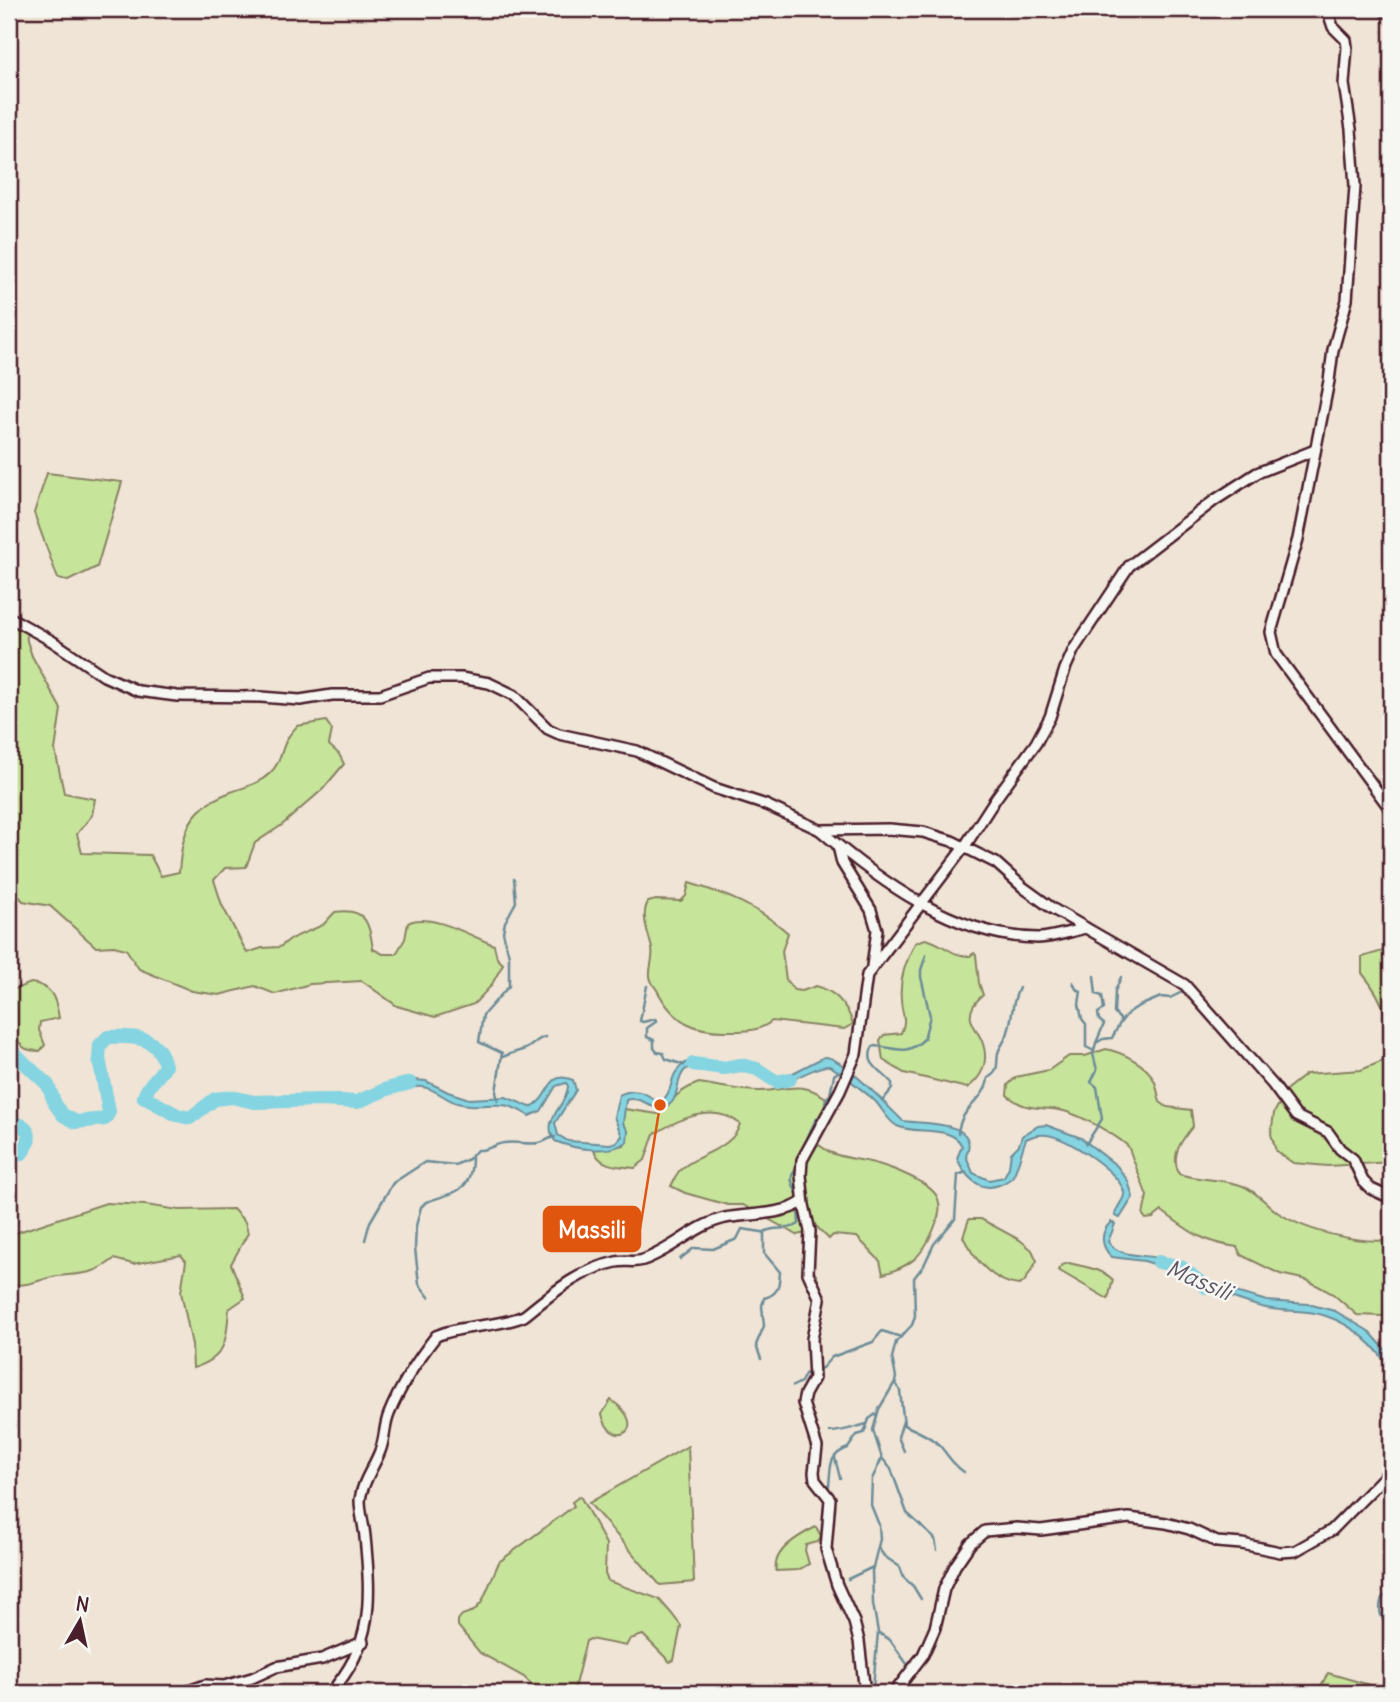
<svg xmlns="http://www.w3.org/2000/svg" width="1400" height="1702" viewBox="0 0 1400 1702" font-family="Delius,sans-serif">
  <rect width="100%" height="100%" fill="#efe4d5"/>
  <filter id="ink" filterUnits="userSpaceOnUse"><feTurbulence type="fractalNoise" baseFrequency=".0143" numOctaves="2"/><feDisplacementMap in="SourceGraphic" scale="14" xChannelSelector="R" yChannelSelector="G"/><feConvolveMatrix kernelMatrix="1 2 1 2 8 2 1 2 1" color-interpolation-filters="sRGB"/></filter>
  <g filter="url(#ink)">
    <!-- green -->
    <g fill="#c7e49b" stroke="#888263" stroke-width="2">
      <polygon points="47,473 122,482 97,567 68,581 58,579 34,513"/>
      <path d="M9,617L26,627L27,641L32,656L61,709L55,750L64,793L95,799L92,815L77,834L82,853L150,855L161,876L179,872C182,830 190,807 231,792C245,787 259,784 270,773C280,764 281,751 287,739C289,735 294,730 297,726L326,721L332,730L329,745L339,754L344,764L323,789L282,825L255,843L246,867L225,868L214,880L222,905L247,953L262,948L280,947L290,939L323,925L335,912C366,907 369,923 373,949L383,954H396L405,939L408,923C428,911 473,937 494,945L497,958L503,964L491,986L474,1004L435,1017L397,1006L362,981L310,984L275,994L255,986L219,995L192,991L139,969L126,949L114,946L96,947L50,906L23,901L9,885Z"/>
      <path d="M689,883C726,894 759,907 788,933L782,951L786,980L794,990L802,991L816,986C835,991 847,1005 853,1024L844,1029L772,1021C759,1031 748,1031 731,1031C695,1032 674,1023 657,990C654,986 650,980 650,976C649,967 654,958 652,949C649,934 640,916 648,902L656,900L681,901L686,896Z"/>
      <path d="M925,939C942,942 952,957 970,956L974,953L976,955L979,983L983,995C976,1001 969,1009 971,1019C973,1027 981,1036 983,1044C989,1062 982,1078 967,1088L904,1073L883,1060L880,1040L884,1035L901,1033C908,1017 901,1015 901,999C899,978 906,962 915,943Z"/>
      <path d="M1391,941V1162L1328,1166L1293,1163L1276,1151L1271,1134L1274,1113L1287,1089L1306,1074L1361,1070L1383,1061C1392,1024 1386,1002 1362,973V957L1383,951Z"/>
      <path d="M31,983C52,985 56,999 59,1018L40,1022L39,1030L45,1045L40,1051C16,1051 22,1040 9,1029V991Z"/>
      <path d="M1106,1049C1121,1052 1147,1064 1154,1080C1157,1086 1158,1095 1160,1102L1167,1107L1191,1110L1193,1126C1181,1141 1170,1155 1179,1174C1200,1181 1223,1178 1243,1186C1257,1192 1265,1203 1277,1212C1305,1231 1358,1244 1391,1240V1310L1382,1316L1357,1315L1333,1294L1307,1280L1280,1274L1241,1255L1237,1247C1202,1242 1190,1232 1162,1211L1153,1218L1146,1219L1143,1215L1147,1196L1128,1146C1114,1134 1082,1116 1064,1111C1039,1105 1028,1113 1007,1095L1008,1085L1016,1077L1049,1070L1069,1056H1085Z"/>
      <path d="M699,1083C719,1086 740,1091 761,1091C788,1090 801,1080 826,1098L824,1112L815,1122L809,1133L810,1138C817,1143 824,1150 832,1153C845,1159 861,1159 874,1163C890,1167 933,1183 938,1199C942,1210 937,1221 933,1231C922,1257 909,1267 883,1274L880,1261L857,1237L833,1235L829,1239L814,1224L805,1233L797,1235L743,1205H728L685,1193L671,1186C674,1181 676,1175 679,1171C696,1153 732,1151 740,1124C714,1102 679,1119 654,1134L645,1160L635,1168C620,1166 598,1167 594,1149L624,1145L628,1131L623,1123L624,1109L658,1114C670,1101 681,1089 699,1083Z"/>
      <path d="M106,1203L145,1205L179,1210L233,1209L245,1222L248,1233L231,1264L245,1298L229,1309C226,1340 227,1358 193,1368L192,1345L181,1292L186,1261L181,1255L133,1264L114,1259C92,1276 83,1273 57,1276C38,1279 31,1287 9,1284V1235Z"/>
      <path d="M969,1219H981L1020,1240L1032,1250L1037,1261L1024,1282L1019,1285C992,1282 975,1260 963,1237Z"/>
      <path d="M1069,1263C1084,1267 1102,1268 1113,1280L1108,1299L1058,1270L1062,1265Z"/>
      <path d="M611,1400C653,1428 611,1453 602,1414Z"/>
      <polygon points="688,1446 694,1582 660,1585 589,1503"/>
      <polygon points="580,1496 606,1544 605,1574 608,1581 659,1599 671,1613 681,1626 674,1660 670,1662 643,1635 630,1639 626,1646 590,1639 586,1641 573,1693 540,1693 524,1677 480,1653 458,1626 458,1620 462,1615 474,1611 482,1602 499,1562 574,1506 572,1502"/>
      <path d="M816,1527L821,1536L818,1542L806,1545L805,1550L809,1564L798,1570L776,1571C772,1550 800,1535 816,1527Z"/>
      <polygon points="1328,1673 1380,1688 1379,1693 1317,1693"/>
    </g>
    <!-- water -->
    <g fill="#85d4e1" stroke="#6d8c98" stroke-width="2">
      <path d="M824,1057C841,1055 889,1108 903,1121C922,1124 982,1120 966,1156L973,1173L989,1180L1004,1177L1009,1167L1011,1153L1019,1145L1022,1136L1038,1126L1046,1125L1081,1138L1117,1166L1128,1181L1133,1197L1120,1218L1115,1216C1115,1207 1126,1199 1124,1192C1119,1172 1067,1137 1047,1135C1041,1134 1032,1136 1026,1139C1022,1149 1018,1167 1013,1176C1010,1180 1004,1183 999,1185C978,1193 964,1174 957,1158L962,1146C952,1124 915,1135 897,1126C887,1120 883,1110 876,1102C870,1096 834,1067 829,1066C820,1064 789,1082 779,1086L774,1083L776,1078L791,1074Z"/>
      <path d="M690,1060L716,1063C707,1072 694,1062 685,1070C674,1080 681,1103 664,1107C651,1110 640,1095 626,1100L623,1123L628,1131L627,1142C609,1155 574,1149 555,1141C540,1119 567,1107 568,1086L566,1083L556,1086L541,1111L529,1116C499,1095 488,1111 457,1103C444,1099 435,1088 422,1087C413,1086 404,1088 395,1090L393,1083L415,1080L426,1081L448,1092L469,1099L506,1097L530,1107C551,1100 546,1068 573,1080L576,1090L555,1123L558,1135L568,1141L610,1144L617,1142L622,1136L614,1117L619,1095C633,1088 644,1091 656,1101L663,1100C677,1086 665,1074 690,1060Z"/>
      <path d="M1111,1222L1115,1224L1108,1242C1123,1262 1156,1251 1176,1264L1177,1271L1144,1261L1112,1257C1101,1247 1099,1233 1111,1222Z"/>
      <path d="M1192,1274L1204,1283L1267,1301L1308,1304L1335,1311L1370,1332L1391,1356V1372C1378,1346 1353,1325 1326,1316C1308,1309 1290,1312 1272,1309C1256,1307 1240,1300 1225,1295C1210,1290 1195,1292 1192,1274Z"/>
    </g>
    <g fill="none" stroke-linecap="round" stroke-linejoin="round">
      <!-- stream -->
      <g stroke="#6d8c98" stroke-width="2.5">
        <polyline points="1094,976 1096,994 1102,996 1104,1009 1098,1013 1099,1020 1104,1024 1096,1043"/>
        <polyline points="1073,982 1076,989 1081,991 1079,1004 1082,1019 1086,1024 1086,1047 1094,1051"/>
        <polyline points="647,986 640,1021 643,1022 655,1019 657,1021 647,1028 647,1037 654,1040 654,1048 657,1052 663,1053 666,1059 684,1065"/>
        <polyline points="1120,1023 1128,1013 1137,1007 1161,997 1170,998 1182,992"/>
        <path d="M503,1057C510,1053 517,1052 525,1049C533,1046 536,1039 545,1037"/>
        <path d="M883,1100L892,1089V1083C882,1071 863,1064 873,1046C894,1046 905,1058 924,1039L930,1016L921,977V970L926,955"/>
        <polyline points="498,1101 496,1092 502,1053 479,1042 483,1015 509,986 509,956 503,932 505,922 516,902 514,879"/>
        <path d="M958,1133C961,1105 986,1101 988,1078C1000,1071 996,1064 998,1053C1000,1046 1006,1040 1008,1032C1013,1016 1011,1004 1019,988"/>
        <polyline points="1086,1144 1102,1119 1097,1087 1091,1082 1097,1070 1093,1054 1096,1043 1103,1039 1112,1038 1120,1023 1120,1019 1114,1013 1115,991 1121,977"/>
        <polyline points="798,1159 815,1121 824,1112 826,1098 830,1095 834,1075 838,1072"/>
        <path d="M798,1166C785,1180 795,1185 799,1200"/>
        <path d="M365,1240L370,1222L393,1183L425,1162L455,1165L469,1159L477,1150C488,1151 494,1144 504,1143C515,1141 528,1145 539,1143C546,1142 547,1138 555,1137"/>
        <polyline points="680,1259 694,1248 713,1249 737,1239 742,1229 762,1232"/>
        <path d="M429,1297L419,1284L415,1248L416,1226L421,1207L426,1202C453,1192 472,1194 472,1157"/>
        <path d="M761,1359L756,1345L764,1326L762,1306L764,1298C779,1294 779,1286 780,1272L764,1253V1232C775,1225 787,1232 799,1224L798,1207"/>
        <path d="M896,1383L900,1391L904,1425C915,1430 931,1436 940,1446C949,1456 952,1464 964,1472"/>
        <polyline points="793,1386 801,1382 805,1374 822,1368 832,1357 873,1342 882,1331 901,1337"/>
        <polyline points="903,1421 898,1437 904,1451"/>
        <path d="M830,1432C841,1432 855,1427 867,1424"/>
        <polyline points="835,1458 840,1478"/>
        <polyline points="882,1458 891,1469 907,1513 935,1539 937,1550"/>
        <path d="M829,1486C831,1467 828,1455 848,1448L857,1435L864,1433L869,1419L876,1414"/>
        <polyline points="878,1547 884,1556 900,1567 904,1578 913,1586 921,1599"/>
        <polyline points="848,1579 873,1567"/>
        <path d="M1391,1592L1382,1598C1377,1612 1382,1620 1391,1631"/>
        <polyline points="879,1633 890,1640 907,1664"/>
        <polyline points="1391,1663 1388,1670 1391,1687"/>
        <polyline points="873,1688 878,1632 873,1604 872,1571 880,1539 879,1525 871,1505 872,1479 882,1458 873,1430 879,1409 895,1382 896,1377 892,1358 896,1342 912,1325 915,1316 914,1278 924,1265 934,1244 955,1219 958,1175 966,1172"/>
      </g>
      <!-- river -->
      <g stroke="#85d4e1" stroke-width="14">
        <path d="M9,1052L15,1054L48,1085L55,1104L63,1115L76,1122L105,1119L109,1112L99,1058L100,1045L108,1037C135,1036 159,1036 165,1066C158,1079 148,1083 144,1097L177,1115L190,1118L215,1099L232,1097L254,1102L321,1100L357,1102L387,1089L410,1083"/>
        <polyline points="693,1064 724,1068 741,1065 757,1069 777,1082 790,1079"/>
        <path d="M9,1123C31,1123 34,1139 21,1154L9,1155"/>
        <polyline points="1159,1262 1181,1267 1206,1287"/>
      </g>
      <!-- street casing -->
      <g stroke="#4a1f2b" stroke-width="14">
        <g id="street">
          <polyline points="1327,9 1333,27 1346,40 1347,47 1344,84 1351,129 1355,186 1347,300 1333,350 1329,381 1298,539 1271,632 1276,654 1391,810"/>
          <polyline points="9,617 52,641 104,676 138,691 177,696 261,697 300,700 332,695 380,695 429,678 461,678 489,683 514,695 548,729 559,734 637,751 714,788 766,805 820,830 889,829 923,832 952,841 996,863 1024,888 1053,909 1185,985 1273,1085 1296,1116 1328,1132 1340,1149 1353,1159 1363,1181 1371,1189 1391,1198"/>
          <path d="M820,830C880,882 956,937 1038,938C1053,938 1071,931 1086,928"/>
          <polyline points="838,846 842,863 871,910 877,930 872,966"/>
          <polyline points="182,1693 205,1685 224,1686 252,1678 276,1667 322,1659 363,1642"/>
          <path d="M330,1693C374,1645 371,1598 365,1537C364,1525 360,1513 360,1500C362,1482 374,1467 380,1451C385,1439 384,1426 389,1414C400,1387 418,1359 436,1336C464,1324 495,1328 524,1316C553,1293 579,1270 616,1262C625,1260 635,1263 643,1260C672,1250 695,1225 725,1218C746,1214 788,1215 803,1201"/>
          <polyline points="865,1693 859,1641 854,1622 837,1585 826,1549 830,1499 815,1480 814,1472 817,1447 803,1403 805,1394 814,1378 812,1339 820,1299 808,1273 810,1231 804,1205 801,1175 802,1160 840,1091 856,1054 867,975 965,846 996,798 1036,743 1050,717 1065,669 1074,649 1129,566 1215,500 1257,473 1315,450"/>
          <polyline points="894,1693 923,1655 935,1628 944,1589 955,1566 970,1544 985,1531 1017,1528 1041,1530 1129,1518 1166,1523 1189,1529 1217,1542 1242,1544 1280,1552 1295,1551 1332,1530 1391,1470"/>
        </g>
      </g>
      <!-- highway casing -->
      <g stroke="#4a1f2b" stroke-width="21">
        <polyline id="highway" points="1388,9 1391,10"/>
      </g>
      <!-- street -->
      <use href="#street" stroke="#f6f6f2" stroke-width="9"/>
      <!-- highway -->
      <use href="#highway" stroke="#f6f6f2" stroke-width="16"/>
    </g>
  </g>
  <g text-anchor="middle" stroke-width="5" stroke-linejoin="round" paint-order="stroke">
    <!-- water labels -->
    <g font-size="23" font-style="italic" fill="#5c5562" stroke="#f6f6f2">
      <text transform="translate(1199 1280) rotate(23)" y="8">Massili</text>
    </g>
  </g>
  <!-- callouts -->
  <path fill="none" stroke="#e0560e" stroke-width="2.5" d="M660 1105L640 1229"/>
  <circle fill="#e0560e" stroke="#f6f6f2" stroke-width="2.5" cx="660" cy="1105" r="7"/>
  <rect fill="#e0560e" stroke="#e0560e" stroke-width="2.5" x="544" y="1207" width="96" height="44" rx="7"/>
  <g font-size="23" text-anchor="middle" font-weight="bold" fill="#fff">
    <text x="592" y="1238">Massili</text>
  </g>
  <!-- margin -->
  <rect width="1400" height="1702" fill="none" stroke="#f6f6f2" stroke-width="35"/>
  <rect x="18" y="18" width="1365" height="1667" fill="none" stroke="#4a1f2b" stroke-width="2.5" filter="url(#ink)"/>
  <!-- north arrow -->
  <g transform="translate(80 1621) rotate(9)" stroke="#f6f6f2" stroke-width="5" paint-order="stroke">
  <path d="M0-5L12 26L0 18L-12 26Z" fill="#4a1f2b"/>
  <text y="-10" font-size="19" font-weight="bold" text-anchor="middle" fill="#4a1f2b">N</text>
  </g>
</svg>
